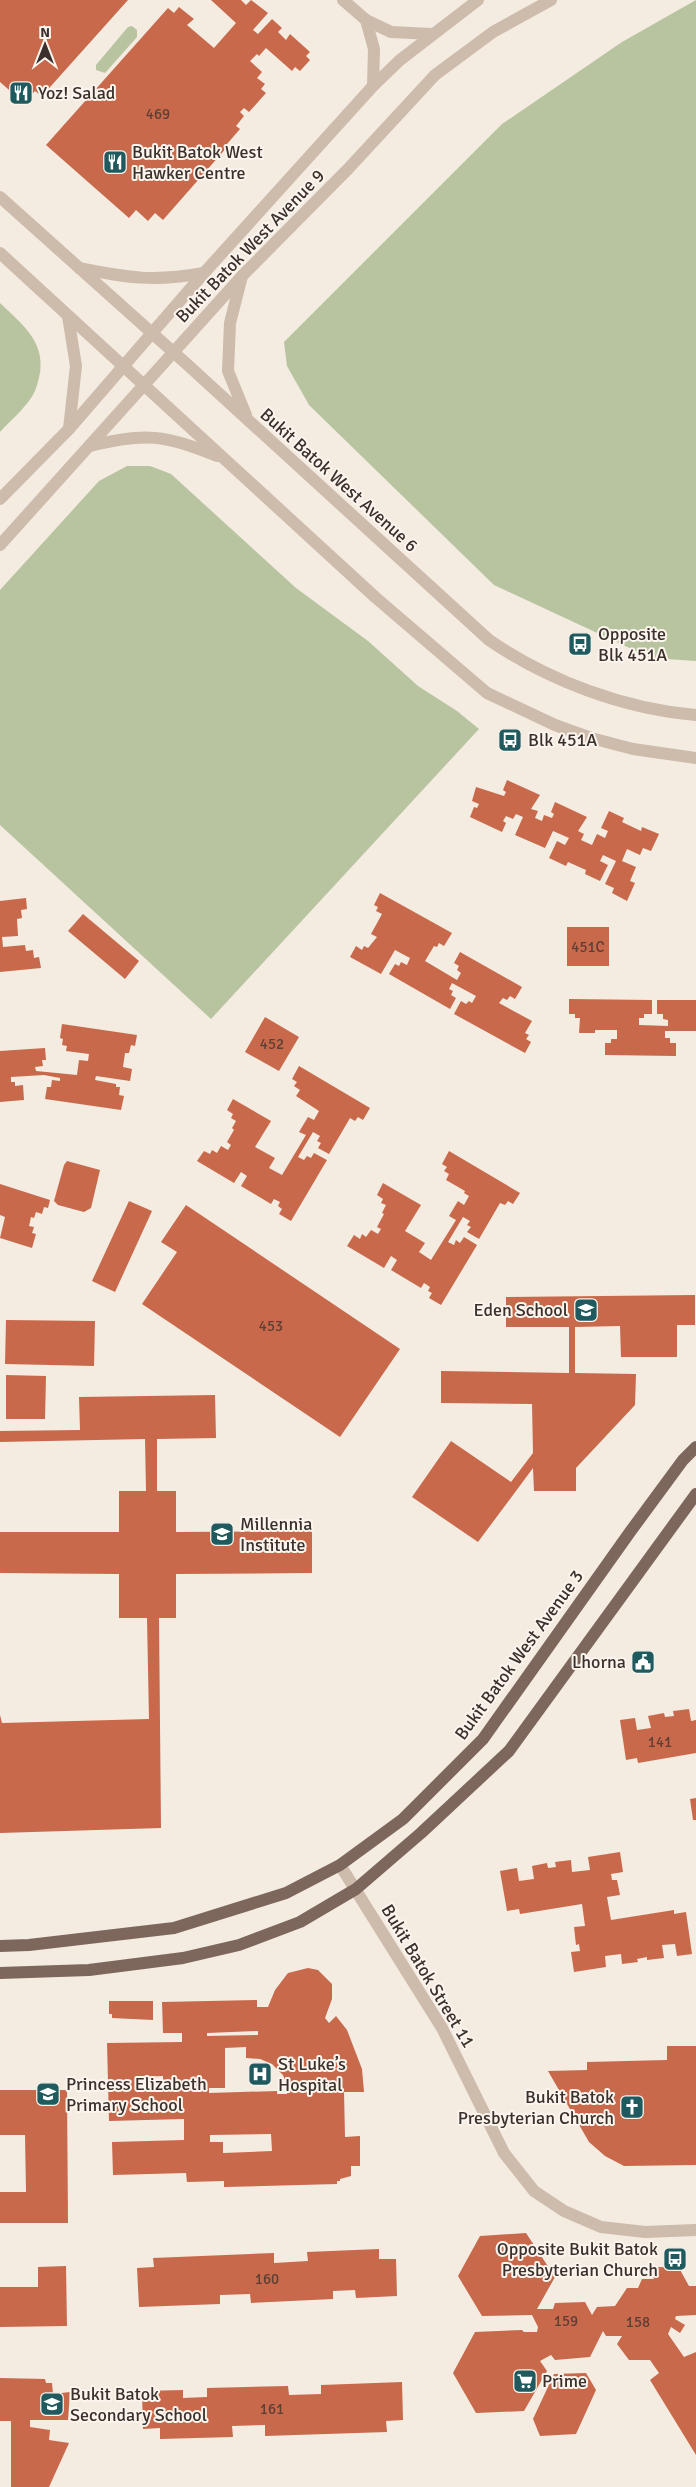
<svg xmlns="http://www.w3.org/2000/svg" width="696" height="2487" viewBox="0 0 696 2487" font-family="Signika,sans-serif">
  <rect width="100%" height="100%" fill="#f4ebe1"/>
  <!-- green -->
  <g fill="#b8c4a0">
    <polygon points="696,0 696,661 651,658 494,585 309,405 287,366 284,342 502,124 622,42"/>
    <polygon points="132,26 137,30 137,37 105,73 96,70 96,65 128,27"/>
    <path d="M0,303C21,323 45,341 40,373C38,382 36,391 31,398C23,410 10,421 0,432Z"/>
    <polygon points="127,466 150,466 171,474 296,588 368,641 418,686 457,711 479,729 211,1019 0,825 0,590 99,481"/>
  </g>
  <!-- building -->
  <g fill="#c8694b" fill-rule="evenodd">
    <polygon points="0,0 128,0 42,96 35,91 24,103 0,82"/>
    <polygon points="211,0 241,0 246,5 251,0 268,13 253,30 258,34 272,19 282,28 278,32 286,40 290,34 310,52 306,56 310,60 300,71 295,67 292,71 266,48 259,56 257,54 250,61 262,72 257,78 265,84 261,89 266,93 249,112 244,108 240,112 244,116 236,126 240,129 227,144 228,146 163,220 155,213 148,221 136,210 129,218 46,145 168,8 174,13 179,7 194,19 187,25 214,48 236,23"/>
    <polygon points="507,780 540,795 531,809 538,811 535,818 542,821 544,815 552,818 554,814 551,812 555,802 587,817 578,831 584,834 581,840 592,845 597,834 605,838 608,831 601,828 609,811 624,818 622,822 641,831 642,827 659,834 651,851 643,848 640,855 627,849 622,861 636,867 630,881 635,883 627,901 612,893 614,888 605,884 616,861 603,855 600,861 608,865 600,881 585,874 586,870 568,862 566,866 549,858 557,841 565,845 569,838 553,831 545,848 515,835 523,817 516,814 513,819 506,816 503,821 506,823 502,832 470,817 474,807 477,808 479,804 472,801 476,787 504,796 506,792 503,790"/>
    <polygon points="380,893 452,933 444,946 439,943 437,947 434,946 425,961 457,980 461,973 457,970 459,966 454,963 460,952 522,987 515,999 510,996 507,1000 503,998 499,1003 532,1021 525,1033 529,1035 526,1039 531,1042 525,1053 454,1014 461,1001 466,1004 469,1001 472,1003 476,996 452,983 449,989 453,991 451,995 456,998 450,1009 389,974 395,964 399,966 401,962 407,965 410,958 395,950 381,974 350,957 356,946 362,950 364,946 368,948 377,937 371,934 382,914 376,911 378,907 374,905"/>
    <polygon points="26,898 27,909 21,910 22,918 17,919 18,936 2,937 3,947 25,945 26,951 33,950 34,958 39,957 41,968 0,972 0,901"/>
    <polygon points="83,914 139,961 125,979 68,931"/>
    <rect x="567" y="927" width="42" height="39"/>
    <polygon points="569,999 652,1000 652,1014 644,1014 644,1018 639,1018 639,1025 668,1026 668,1020 663,1019 663,1014 657,1014 657,1000 696,1000 696,1031 665,1031 665,1038 670,1038 670,1043 676,1043 676,1056 605,1055 605,1043 611,1043 611,1039 617,1039 617,1030 595,1030 595,1033 579,1033 580,1018 575,1018 575,1014 569,1014"/>
    <polygon points="265,1017 299,1037 279,1071 245,1052"/>
    <polygon points="62,1024 137,1035 135,1046 131,1045 129,1053 125,1053 123,1067 132,1069 130,1081 96,1076 95,1080 116,1084 116,1087 120,1087 119,1095 124,1096 121,1110 45,1099 47,1087 51,1087 52,1080 60,1081 60,1078 44,1075 11,1077 11,1082 15,1082 15,1086 23,1085 24,1100 0,1102 0,1051 45,1048 46,1060 42,1060 43,1066 35,1067 36,1071 77,1075 79,1060 88,1061 89,1054 66,1051 67,1046 62,1045 63,1039 60,1038"/>
    <polygon points="299,1066 370,1108 363,1120 358,1117 355,1121 350,1118 329,1154 318,1148 321,1143 317,1141 320,1136 313,1132 298,1157 304,1160 307,1156 311,1158 314,1153 327,1160 291,1221 279,1214 282,1209 278,1206 280,1202 274,1199 271,1204 241,1186 247,1176 241,1172 234,1183 197,1161 204,1151 210,1154 212,1150 217,1153 221,1146 228,1150 231,1145 227,1142 234,1130 232,1128 236,1121 231,1118 233,1114 227,1110 233,1099 271,1121 255,1147 275,1158 269,1168 282,1175 306,1135 299,1132 308,1117 314,1120 319,1111 296,1096 300,1090 294,1086 297,1082 292,1079"/>
    <polygon points="449,1151 520,1193 513,1204 508,1201 505,1205 500,1203 479,1239 467,1232 471,1227 467,1225 470,1221 463,1217 448,1242 454,1245 456,1240 460,1243 464,1237 477,1245 441,1305 429,1298 432,1293 428,1291 430,1287 424,1283 421,1288 391,1270 397,1260 391,1256 384,1268 347,1246 354,1235 360,1239 362,1234 366,1237 371,1230 378,1234 381,1229 377,1227 384,1214 382,1213 386,1205 381,1203 383,1199 377,1195 383,1183 421,1205 405,1231 425,1243 419,1252 431,1260 456,1220 449,1216 458,1201 464,1205 469,1196 464,1193 465,1191 446,1180 449,1174 444,1171 447,1167 442,1164"/>
    <polygon points="67,1161 100,1170 91,1208 84,1212 58,1205 54,1201 64,1165"/>
    <polygon points="0,1184 50,1200 48,1208 44,1207 42,1214 36,1212 34,1218 31,1217 29,1226 34,1227 32,1233 36,1234 32,1248 0,1238 5,1217 0,1215"/>
    <polygon points="129,1201 152,1211 115,1292 92,1281"/>
    <polygon points="186,1205 400,1349 340,1437 142,1304 177,1252 161,1242"/>
    <polygon points="695,1295 695,1325 677,1325 677,1357 621,1357 620,1326 575,1327 575,1373 636,1374 635,1405 576,1468 576,1491 534,1491 533,1468 478,1542 412,1497 451,1441 511,1482 533,1453 532,1404 441,1403 441,1371 569,1373 569,1327 506,1327 506,1297"/>
    <polygon points="6,1320 95,1321 94,1366 5,1364"/>
    <polygon points="6,1375 46,1376 45,1419 6,1419"/>
    <polygon points="215,1395 216,1438 157,1439 157,1491 176,1491 176,1532 312,1531 312,1573 176,1574 176,1618 159,1618 161,1828 0,1833 0,1715 2,1723 149,1719 147,1618 119,1618 119,1574 0,1573 0,1532 119,1532 119,1491 146,1491 145,1439 0,1442 0,1431 80,1430 79,1397"/>
    <polygon points="689,1709 691,1721 696,1720 696,1753 638,1763 637,1758 626,1760 620,1720 635,1718 637,1730 651,1728 648,1716 664,1713 665,1717 674,1716 673,1711"/>
    <polygon points="696,1798 696,1820 693,1820 690,1799"/>
    <polygon points="620,1852 623,1872 611,1874 612,1880 617,1880 620,1895 607,1897 611,1920 674,1910 674,1914 686,1912 692,1954 677,1956 675,1944 662,1945 664,1958 647,1960 647,1957 637,1959 638,1962 622,1964 621,1954 605,1956 606,1967 574,1972 571,1952 580,1951 579,1944 576,1945 574,1927 585,1926 582,1904 520,1914 519,1909 507,1911 500,1871 517,1868 519,1881 534,1879 532,1866 547,1863 548,1868 556,1867 555,1862 571,1860 572,1872 590,1870 588,1857"/>
    <path d="M308,1968L318,1970L332,1984V1999L325,2018L329,2023L336,2016L347,2030L362,2069L364,2092H344L345,2137L360,2136V2166H351V2176L340,2179V2181H337V2184L224,2187V2181L187,2182L186,2173L113,2175L112,2142L184,2140V2119L109,2121L107,2043L182,2042V2033H163L162,2002L257,2000V2007H268L275,1990L288,1973ZM258,2031V2035L207,2036V2033ZM246,2047V2058L260,2059L272,2064L283,2075L286,2083L287,2094H277V2091L209,2093V2088H225V2048ZM163,2076V2086L136,2087L135,2077ZM271,2134L272,2151L223,2153V2142H210V2135Z"/>
    <polygon points="109,2001 153,2001 153,2020 112,2018 112,2014 109,2014"/>
    <polygon points="667,2046 696,2046 696,2165 624,2166 605,2156 589,2142 548,2071 587,2070 587,2062 667,2060"/>
    <polygon points="0,2090 67,2090 68,2223 0,2223 0,2192 26,2192 25,2135 0,2135"/>
    <polygon points="526,2233 555,2277 537,2309 553,2309 555,2303 585,2302 592,2315 597,2307 615,2306 627,2288 638,2288 642,2279 654,2279 653,2276 658,2267 679,2268 689,2286 696,2286 696,2315 676,2316 675,2319 685,2325 680,2333 671,2327 668,2334 684,2357 696,2352 696,2455 650,2380 659,2373 650,2360 629,2360 617,2344 622,2336 606,2336 603,2331 590,2357 555,2360 551,2355 540,2361 547,2371 524,2411 476,2413 453,2373 475,2332 522,2330 524,2332 537,2332 538,2327 532,2315 482,2316 458,2276 480,2236"/>
    <polygon points="379,2249 379,2259 396,2259 397,2296 356,2298 355,2290 333,2291 333,2299 251,2303 250,2294 220,2295 220,2304 139,2307 137,2268 154,2267 153,2258 274,2253 274,2263 308,2261 307,2252"/>
    <polygon points="66,2266 67,2326 0,2327 0,2287 38,2287 38,2267"/>
    <polygon points="586,2373 596,2390 576,2434 540,2436 533,2419 554,2374"/>
    <polygon points="0,2378 45,2379 46,2383 52,2383 53,2394 70,2392 68,2420 30,2420 30,2427 50,2430 49,2440 69,2443 49,2487 11,2487 11,2421 0,2421"/>
    <polygon points="402,2382 403,2420 386,2421 387,2432 265,2436 265,2425 232,2426 233,2437 160,2439 160,2428 143,2429 142,2391 183,2390 183,2398 207,2397 207,2388 288,2386 289,2395 321,2394 321,2385"/>
  </g>
  <g fill="none" stroke-linecap="round" stroke-linejoin="round">
    <!-- minor -->
    <g stroke="#cdbbac" stroke-width="12">
      <polyline points="343,0 366,20 391,32 432,34"/>
      <polyline points="366,20 374,49 373,86"/>
      <polyline points="0,499 69,429 204,273 373,86 400,60 478,0"/>
      <polyline points="0,545 242,276 348,169 435,75 493,32 551,0"/>
      <polyline points="340,1865 442,2028 504,2153 534,2191 564,2211 601,2227 645,2232 696,2230"/>
    </g>
    <!-- tertiary -->
    <g stroke="#cdbbac" stroke-width="12">
      <path d="M0,197L190,367L489,640C549,681 624,709 696,715"/>
      <polyline points="0,253 375,597 487,693 555,725 591,738 633,749 696,758"/>
      <path d="M79,268C128,278 154,282 204,273"/>
      <polyline points="242,276 230,323 228,371 246,415"/>
      <polyline points="68,316 76,366 69,429"/>
      <path d="M90,446C146,432 164,435 217,456"/>
    </g>
    <!-- primary -->
    <g stroke="#7d675c" stroke-width="12">
      <polyline points="0,1946 29,1945 174,1928 286,1893 340,1865 403,1819 483,1739 630,1532 683,1460 696,1447"/>
      <polyline points="0,1973 89,1970 183,1958 239,1945 300,1922 356,1889 421,1833 509,1751 696,1494"/>
    </g>
  </g>
  <!-- icons -->
  <defs>
    <g id="restaurant-square" transform="scale(1.25)"><rect x="-9" y="-9" width="18" height="18" rx="4" fill="#1f5a5e" stroke="#fbf5ee"/><path d="M-5-6h1v4h1v-4h1v4h1v-4h1v5L-1.5 .5V6h-2V.5L-5-1ZM5-6V6H3V1.5H1.5Q1.5-4 5-6Z" fill="#fff"/></g>
    <g id="bus-square" transform="scale(1.25)"><rect x="-9" y="-9" width="18" height="18" rx="4" fill="#1f5a5e" stroke="#fbf5ee"/><path d="M-5-6H5V4H4V6H2V4H-2V6H-4V4H-5ZM-3.5-4V0h7V-4ZM-3.5 1.2v1.5H-2V1.2ZM2 1.2v1.5H3.5V1.2Z" fill="#fff"/></g>
    <g id="school-square" transform="scale(1.25)"><rect x="-9" y="-9" width="18" height="18" rx="4" fill="#1f5a5e" stroke="#fbf5ee"/><path d="M0-5L7-2L0 1L-7-2ZM-4 1L0 2.5L4 1V4Q0 6-4 4Z" fill="#fff"/></g>
    <g id="university-square" transform="scale(1.25)"><rect x="-9" y="-9" width="18" height="18" rx="4" fill="#1f5a5e" stroke="#fbf5ee"/><path d="M0-5L7-2L0 1L-7-2ZM-4 1L0 2.5L4 1V4Q0 6-4 4Z" fill="#fff"/></g>
    <g id="civic-square" transform="scale(1.25)"><rect x="-9" y="-9" width="18" height="18" rx="4" fill="#1f5a5e" stroke="#fbf5ee"/><path d="M-.6-6.5H3V-4.5H.6V-3L4-1V1h2V6H-6V1h2V-1L-.6-3ZM-1.2 2.5V6h2.4V2.5Z" fill="#fff"/></g>
    <g id="hospital-square" transform="scale(1.25)"><rect x="-9" y="-9" width="18" height="18" rx="4" fill="#1f5a5e" stroke="#fbf5ee"/><path d="M-5-5h3v3.5h4V-5h3V5h-3V1.5h-4V5h-3Z" fill="#fff"/></g>
    <g id="church-square" transform="scale(1.25)"><rect x="-9" y="-9" width="18" height="18" rx="4" fill="#1f5a5e" stroke="#fbf5ee"/><path d="M-1.2-6h2.4v3.5h3.3v2.4h-3.3V6h-2.4V-.1h-3.3v-2.4h3.3Z" fill="#fff"/></g>
    <g id="supermarket-square" transform="scale(1.25)"><rect x="-9" y="-9" width="18" height="18" rx="4" fill="#1f5a5e" stroke="#fbf5ee"/><path d="M-6-5.5h2.5l.6 2H6L4.5 2H-2.5L-4.4-4H-6ZM-1.5 3.2a1.3 1.3 0 1 0 .1 0ZM3 3.2a1.3 1.3 0 1 0 .1 0Z" fill="#fff"/></g>
  </defs>
  <g fill-rule="evenodd">
    <use href="#restaurant-square" x="21" y="93"/>
    <use href="#restaurant-square" x="115" y="162"/>
    <use href="#bus-square" x="580" y="644"/>
    <use href="#bus-square" x="510" y="740"/>
    <use href="#school-square" x="586" y="1310"/>
    <use href="#university-square" x="222" y="1534"/>
    <use href="#civic-square" x="643" y="1662"/>
    <use href="#hospital-square" x="260" y="2074"/>
    <use href="#school-square" x="48" y="2094"/>
    <use href="#church-square" x="632" y="2107"/>
    <use href="#bus-square" x="675" y="2259"/>
    <use href="#supermarket-square" x="525" y="2381"/>
    <use href="#school-square" x="52" y="2404"/>
  </g>
  <g text-anchor="middle" stroke-width="4" stroke-linejoin="round" paint-order="stroke">
    <!-- number labels -->
    <g font-size="15" fill="#5e3e33">
      <text x="158" y="119">469</text>
      <text x="588" y="952">451C</text>
      <text x="272" y="1049">452</text>
      <text x="271" y="1331">453</text>
      <text x="660" y="1747">141</text>
      <text x="267" y="2284">160</text>
      <text x="566" y="2326">159</text>
      <text x="638" y="2327">158</text>
      <text x="272" y="2414">161</text>
    </g>
    <!-- poi labels -->
    <g font-size="18" fill="#3b302b" stroke="#fbf5ee" text-anchor="start">
      <text x="38" y="99">Yoz! Salad</text>
      <text x="132" y="158">Bukit Batok West<tspan x="132" dy="21">Hawker Centre</tspan></text>
      <text x="598" y="640">Opposite<tspan x="598" dy="21">Blk 451A</tspan></text>
      <text x="528" y="746">Blk 451A</text>
      <text x="568" y="1316" text-anchor="end">Eden School</text>
      <text x="240" y="1530">Millennia<tspan x="240" dy="21">Institute</tspan></text>
      <text x="626" y="1668" text-anchor="end">Lhorna</text>
      <text x="278" y="2070">St Luke’s<tspan x="278" dy="21">Hospital</tspan></text>
      <text x="66" y="2090">Princess Elizabeth<tspan x="66" dy="21">Primary School</tspan></text>
      <text x="614" y="2103" text-anchor="end">Bukit Batok<tspan x="614" dy="21">Presbyterian Church</tspan></text>
      <text x="658" y="2255" text-anchor="end">Opposite Bukit Batok<tspan x="658" dy="21">Presbyterian Church</tspan></text>
      <text x="542" y="2387">Prime</text>
      <text x="70" y="2400">Bukit Batok<tspan x="70" dy="21">Secondary School</tspan></text>
    </g>
    <!-- street labels -->
    <g font-size="18" fill="#3b302b" stroke="#fbf5ee">
      <text transform="translate(250 246) rotate(-46)" y="6">Bukit Batok West Avenue 9</text>
      <text transform="translate(339 480) rotate(42)" y="6">Bukit Batok West Avenue 6</text>
      <text transform="translate(519 1655) rotate(-54)" y="6">Bukit Batok West Avenue 3</text>
      <text transform="translate(428 1976) rotate(59)" y="6">Bukit Batok Street 11</text>
    </g>
  </g>
  <!-- north arrow -->
  <g transform="translate(45 45)" stroke="#fbf5ee" stroke-width="4" paint-order="stroke">
  <path d="M0-4L9 19L0 12L-9 19Z" fill="#3b302b"/>
  <text y="-8" font-size="14" font-weight="bold" text-anchor="middle" fill="#3b302b">N</text>
  </g>
</svg>
